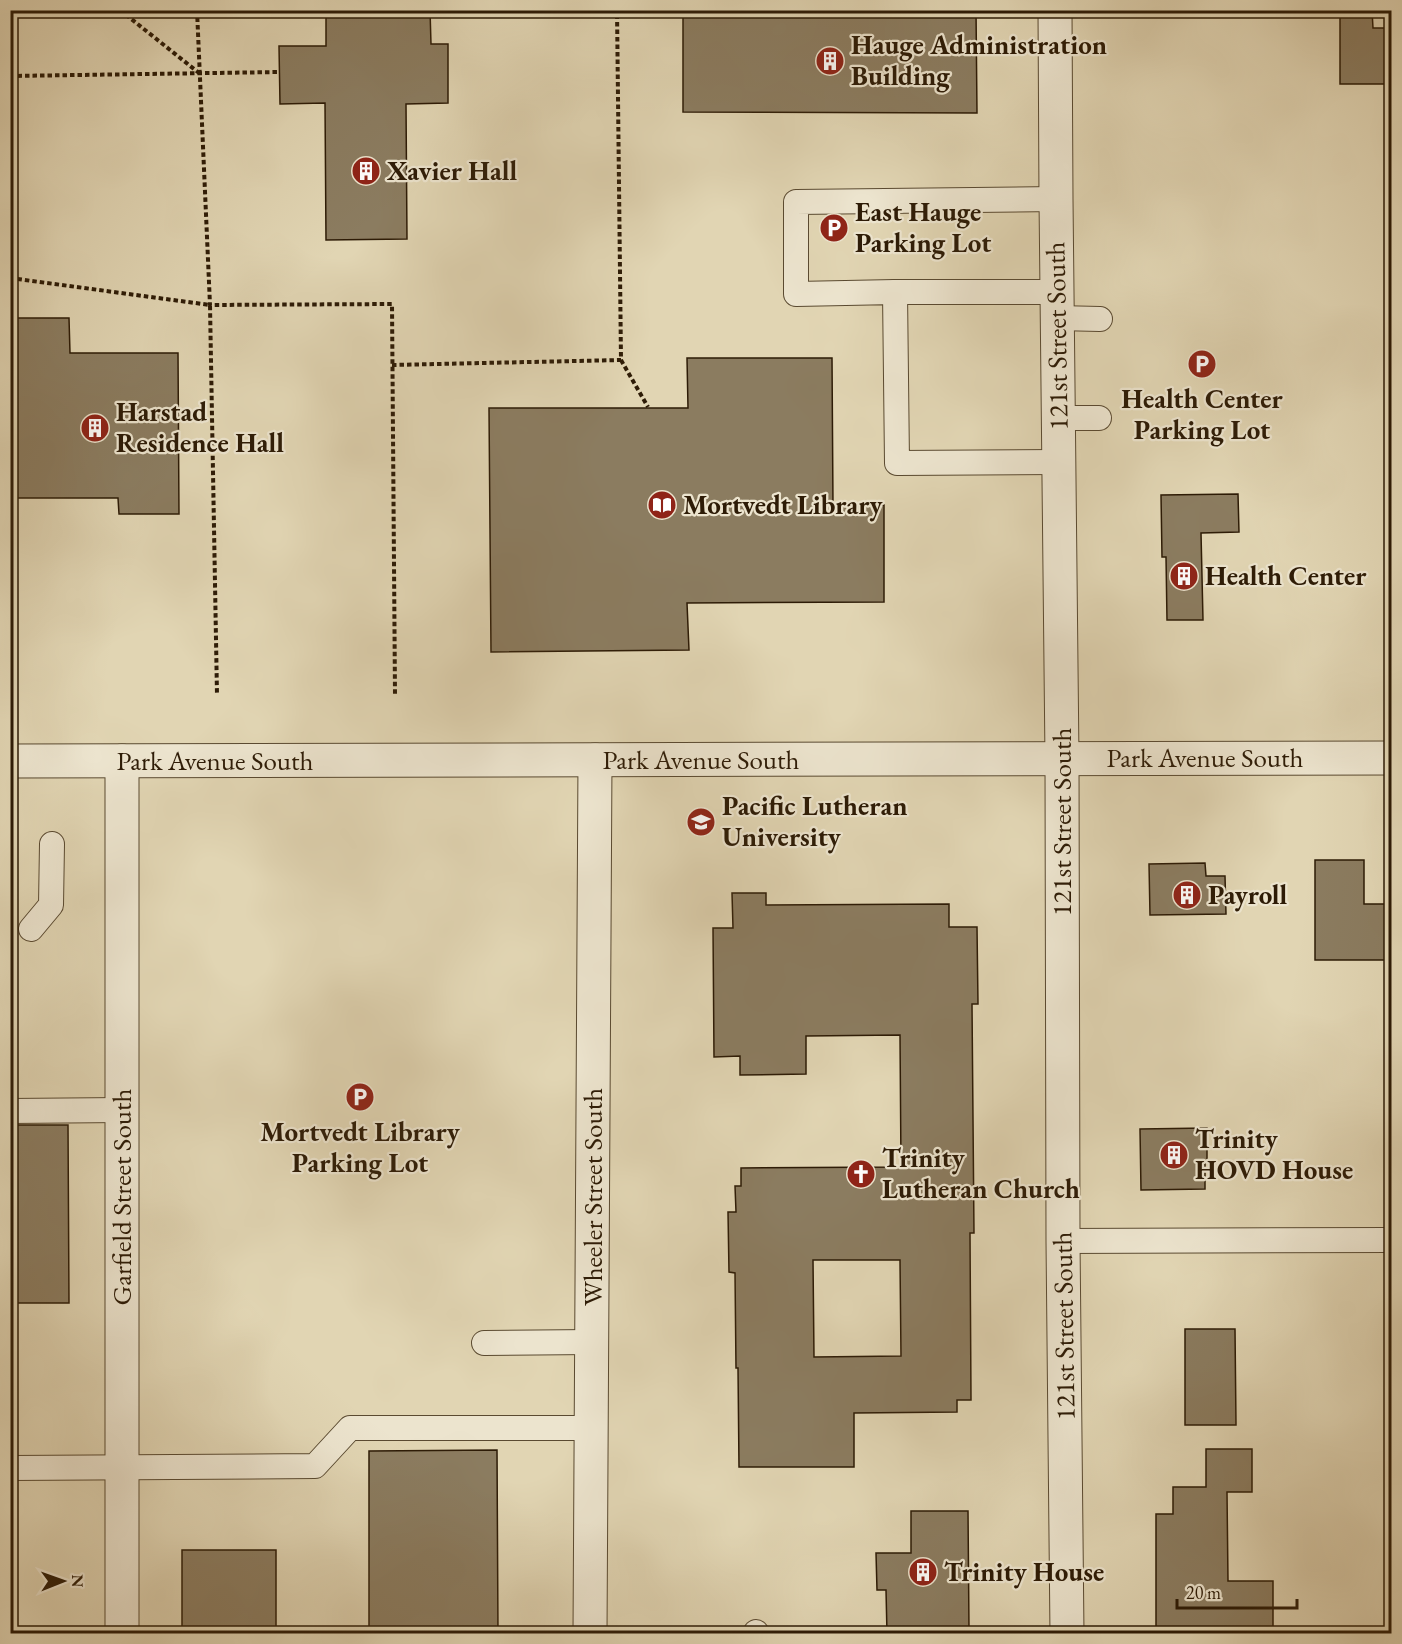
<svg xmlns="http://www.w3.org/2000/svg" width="1402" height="1644" viewBox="0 0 1402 1644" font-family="'EB Garamond',serif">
  <rect width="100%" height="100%" fill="#e1d5b3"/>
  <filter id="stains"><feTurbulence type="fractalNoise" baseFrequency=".00333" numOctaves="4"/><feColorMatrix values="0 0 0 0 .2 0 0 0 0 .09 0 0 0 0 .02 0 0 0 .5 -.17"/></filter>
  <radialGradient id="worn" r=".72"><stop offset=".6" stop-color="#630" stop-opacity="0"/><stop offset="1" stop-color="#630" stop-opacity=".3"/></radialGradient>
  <!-- building -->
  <g fill="#8b7c60" stroke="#2d1b06" stroke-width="1.5" fill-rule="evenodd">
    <polygon points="326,10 430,10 431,44 448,44 448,103 406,104 407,239 326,240 325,103 280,104 279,46 326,46"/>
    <polygon points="683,10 976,10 977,113 683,112"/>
    <polygon points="1340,10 1372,10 1373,28 1389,28 1390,84 1340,84"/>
    <polygon points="16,318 69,318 70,353 178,353 179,514 119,514 118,498 10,498 10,328 17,328"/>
    <polygon points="687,358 832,358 833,506 884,505 884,602 687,603 689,650 491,652 489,408 688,408"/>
    <polygon points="1238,494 1239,532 1201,533 1203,620 1167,620 1166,557 1162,557 1161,495"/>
    <polygon points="1315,860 1364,860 1364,904 1392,904 1392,960 1315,960"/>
    <polygon points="1205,863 1206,876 1225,876 1226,914 1150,915 1149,864"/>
    <path d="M732,893H766V905L949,904V927H977L978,1004H972L974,1233H970L971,1400H957V1412L854,1413V1467H739L738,1368H736L735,1273L729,1272L728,1212H736L735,1186H741V1168L901,1167L900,1035L806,1036V1074L740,1075V1056L714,1057L713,928H733ZM813,1260H900L901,1356L814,1357Z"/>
    <polygon points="10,1125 68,1125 69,1303 10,1303"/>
    <polygon points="1207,1128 1207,1160 1205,1160 1205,1189 1141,1190 1140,1129"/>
    <polygon points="1185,1329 1235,1329 1236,1425 1185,1425"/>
    <polygon points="1206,1449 1252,1449 1252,1492 1227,1492 1228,1581 1273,1581 1273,1629 1156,1629 1156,1514 1173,1514 1173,1487 1206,1487"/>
    <polygon points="497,1450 498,1634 369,1634 369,1451"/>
    <polygon points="911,1511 968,1511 969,1629 959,1629 959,1634 887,1634 886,1590 877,1590 876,1553 911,1553"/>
    <rect x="182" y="1550" width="94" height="84"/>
  </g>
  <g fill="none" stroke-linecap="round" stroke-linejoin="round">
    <!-- service casing -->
    <g stroke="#5a4a31" stroke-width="26">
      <g id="service">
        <polyline points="1056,199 796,202 796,294 895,292 897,463 1058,462"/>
        <polyline points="895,292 1057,292"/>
        <polyline points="1057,318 1100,319"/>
        <polyline points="1058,418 1099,418"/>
        <polyline points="31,929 51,905 52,844"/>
        <polyline points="10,1111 122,1110"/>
        <polyline points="1063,1241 1392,1240"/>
        <polyline points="484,1343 592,1342"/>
        <polyline points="10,1468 315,1466 350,1428 591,1428"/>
        <polyline points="756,1632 756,1634"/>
      </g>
    </g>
    <!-- minor casing -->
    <g stroke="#5a4a31" stroke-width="35">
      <polyline id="minor" points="590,1634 595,760"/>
    </g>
    <!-- tertiary casing -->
    <g stroke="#5a4a31" stroke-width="35">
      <g id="tertiary">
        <polyline points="1055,10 1056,199 1062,759 1063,1241 1067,1634"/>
        <polyline points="10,761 1392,758"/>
        <polyline points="122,1634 122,761"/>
      </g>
    </g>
    <!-- path -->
    <g stroke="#2d1b06" stroke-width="4" stroke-dasharray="4.5 3" stroke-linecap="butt">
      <polyline points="120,10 199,73"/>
      <polyline points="197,10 210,305 392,304 395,694"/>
      <polyline points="10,76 280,72"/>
      <polyline points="10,278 210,305 217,695"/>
      <polyline points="621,360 648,407"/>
      <polyline points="392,365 621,360 617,10"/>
    </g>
    <!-- service -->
    <use href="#service" stroke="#ece4ce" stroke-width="24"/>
    <!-- minor -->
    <use href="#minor" stroke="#ece4ce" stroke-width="33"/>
    <!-- tertiary -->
    <use href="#tertiary" stroke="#ece4ce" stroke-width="33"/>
  </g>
  <!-- icons -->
  <defs>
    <g id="building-disc" transform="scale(1.5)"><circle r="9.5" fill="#8f2418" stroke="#ece4ce"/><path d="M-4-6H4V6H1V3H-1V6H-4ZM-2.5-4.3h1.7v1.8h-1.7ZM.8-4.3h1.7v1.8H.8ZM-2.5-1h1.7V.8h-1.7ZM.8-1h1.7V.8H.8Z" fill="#fff"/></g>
    <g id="parking-disc" transform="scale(1.5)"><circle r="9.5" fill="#8f2418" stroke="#ece4ce"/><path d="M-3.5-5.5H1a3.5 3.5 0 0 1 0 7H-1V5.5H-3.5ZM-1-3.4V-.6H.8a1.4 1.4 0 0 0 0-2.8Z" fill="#fff"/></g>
    <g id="library-disc" transform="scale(1.5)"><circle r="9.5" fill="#8f2418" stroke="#ece4ce"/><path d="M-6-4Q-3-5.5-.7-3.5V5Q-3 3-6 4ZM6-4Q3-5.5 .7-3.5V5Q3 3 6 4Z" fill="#fff"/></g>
    <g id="university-disc" transform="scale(1.5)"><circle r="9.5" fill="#8f2418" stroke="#ece4ce"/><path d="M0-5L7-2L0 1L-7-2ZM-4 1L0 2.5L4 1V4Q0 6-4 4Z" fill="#fff"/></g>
    <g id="church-disc" transform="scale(1.5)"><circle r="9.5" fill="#8f2418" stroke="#ece4ce"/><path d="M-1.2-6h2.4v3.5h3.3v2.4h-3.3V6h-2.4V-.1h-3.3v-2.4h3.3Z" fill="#fff"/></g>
  </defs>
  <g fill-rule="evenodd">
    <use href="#building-disc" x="830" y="61"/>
    <use href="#building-disc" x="366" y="171"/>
    <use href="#parking-disc" x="834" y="228"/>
    <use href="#parking-disc" x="1202" y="364"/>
    <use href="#building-disc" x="95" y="428"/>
    <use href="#library-disc" x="662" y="505"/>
    <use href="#building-disc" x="1184" y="576"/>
    <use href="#university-disc" x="701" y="822"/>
    <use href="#building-disc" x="1187" y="895"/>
    <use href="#parking-disc" x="360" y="1097"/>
    <use href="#building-disc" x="1174" y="1155"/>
    <use href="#church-disc" x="861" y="1174"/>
    <use href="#building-disc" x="923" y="1572"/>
  </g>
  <g text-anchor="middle" stroke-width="4.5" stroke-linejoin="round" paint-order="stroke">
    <!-- poi labels -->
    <g font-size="27" font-weight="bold" fill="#2d1b06" stroke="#ece4ce" text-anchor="start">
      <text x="851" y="54">Hauge Administration<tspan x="851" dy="31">Building</tspan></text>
      <text x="387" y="180">Xavier Hall</text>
      <text x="855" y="221">East Hauge<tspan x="855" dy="31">Parking Lot</tspan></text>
      <text x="1202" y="408" text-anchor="middle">Health Center<tspan x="1202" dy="31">Parking Lot</tspan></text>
      <text x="116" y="421">Harstad<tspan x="116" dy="31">Residence Hall</tspan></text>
      <text x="683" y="514">Mortvedt Library</text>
      <text x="1205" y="585">Health Center</text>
      <text x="722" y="815">Pacific Lutheran<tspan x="722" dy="31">University</tspan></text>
      <text x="1208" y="904">Payroll</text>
      <text x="360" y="1141" text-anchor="middle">Mortvedt Library<tspan x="360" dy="31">Parking Lot</tspan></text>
      <text x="1195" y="1148">Trinity<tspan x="1195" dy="31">HOVD House</tspan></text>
      <text x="882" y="1167">Trinity<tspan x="882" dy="31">Lutheran Church</tspan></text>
      <text x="944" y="1581">Trinity House</text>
    </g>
    <!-- street labels -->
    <g font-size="27" fill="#2d1b06" stroke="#ece4ce">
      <text transform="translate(1057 336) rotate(-91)" y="9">121st Street South</text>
      <text x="1205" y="767">Park Avenue South</text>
      <text x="701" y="769">Park Avenue South</text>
      <text x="215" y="770">Park Avenue South</text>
      <text transform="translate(1062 822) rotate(-90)" y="9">121st Street South</text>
      <text transform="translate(122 1197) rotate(-90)" y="9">Garfield Street South</text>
      <text transform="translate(593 1197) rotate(-90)" y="9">Wheeler Street South</text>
      <text transform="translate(1064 1326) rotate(-91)" y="9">121st Street South</text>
    </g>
  </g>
  <!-- margin -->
  <rect width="1402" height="1644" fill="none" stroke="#e1d5b3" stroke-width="36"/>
  <rect x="12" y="12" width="1378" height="1620" fill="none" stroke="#2d1b06" stroke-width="3"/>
  <rect x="18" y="18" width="1366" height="1608" fill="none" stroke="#2d1b06" stroke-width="1.5"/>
  <!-- north arrow -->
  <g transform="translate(63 1581) rotate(89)" stroke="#ece4ce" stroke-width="4.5" paint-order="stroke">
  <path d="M0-4.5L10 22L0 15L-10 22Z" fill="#2d1b06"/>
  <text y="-9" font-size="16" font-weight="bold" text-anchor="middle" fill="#2d1b06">N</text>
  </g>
  <!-- scale -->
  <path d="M1177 1599v9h120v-9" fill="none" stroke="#2d1b06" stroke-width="3"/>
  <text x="1186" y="1599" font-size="18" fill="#2d1b06" stroke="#ece4ce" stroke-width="4.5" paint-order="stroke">20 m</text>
  <rect width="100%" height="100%" filter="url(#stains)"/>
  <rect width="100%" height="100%" fill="url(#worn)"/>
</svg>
